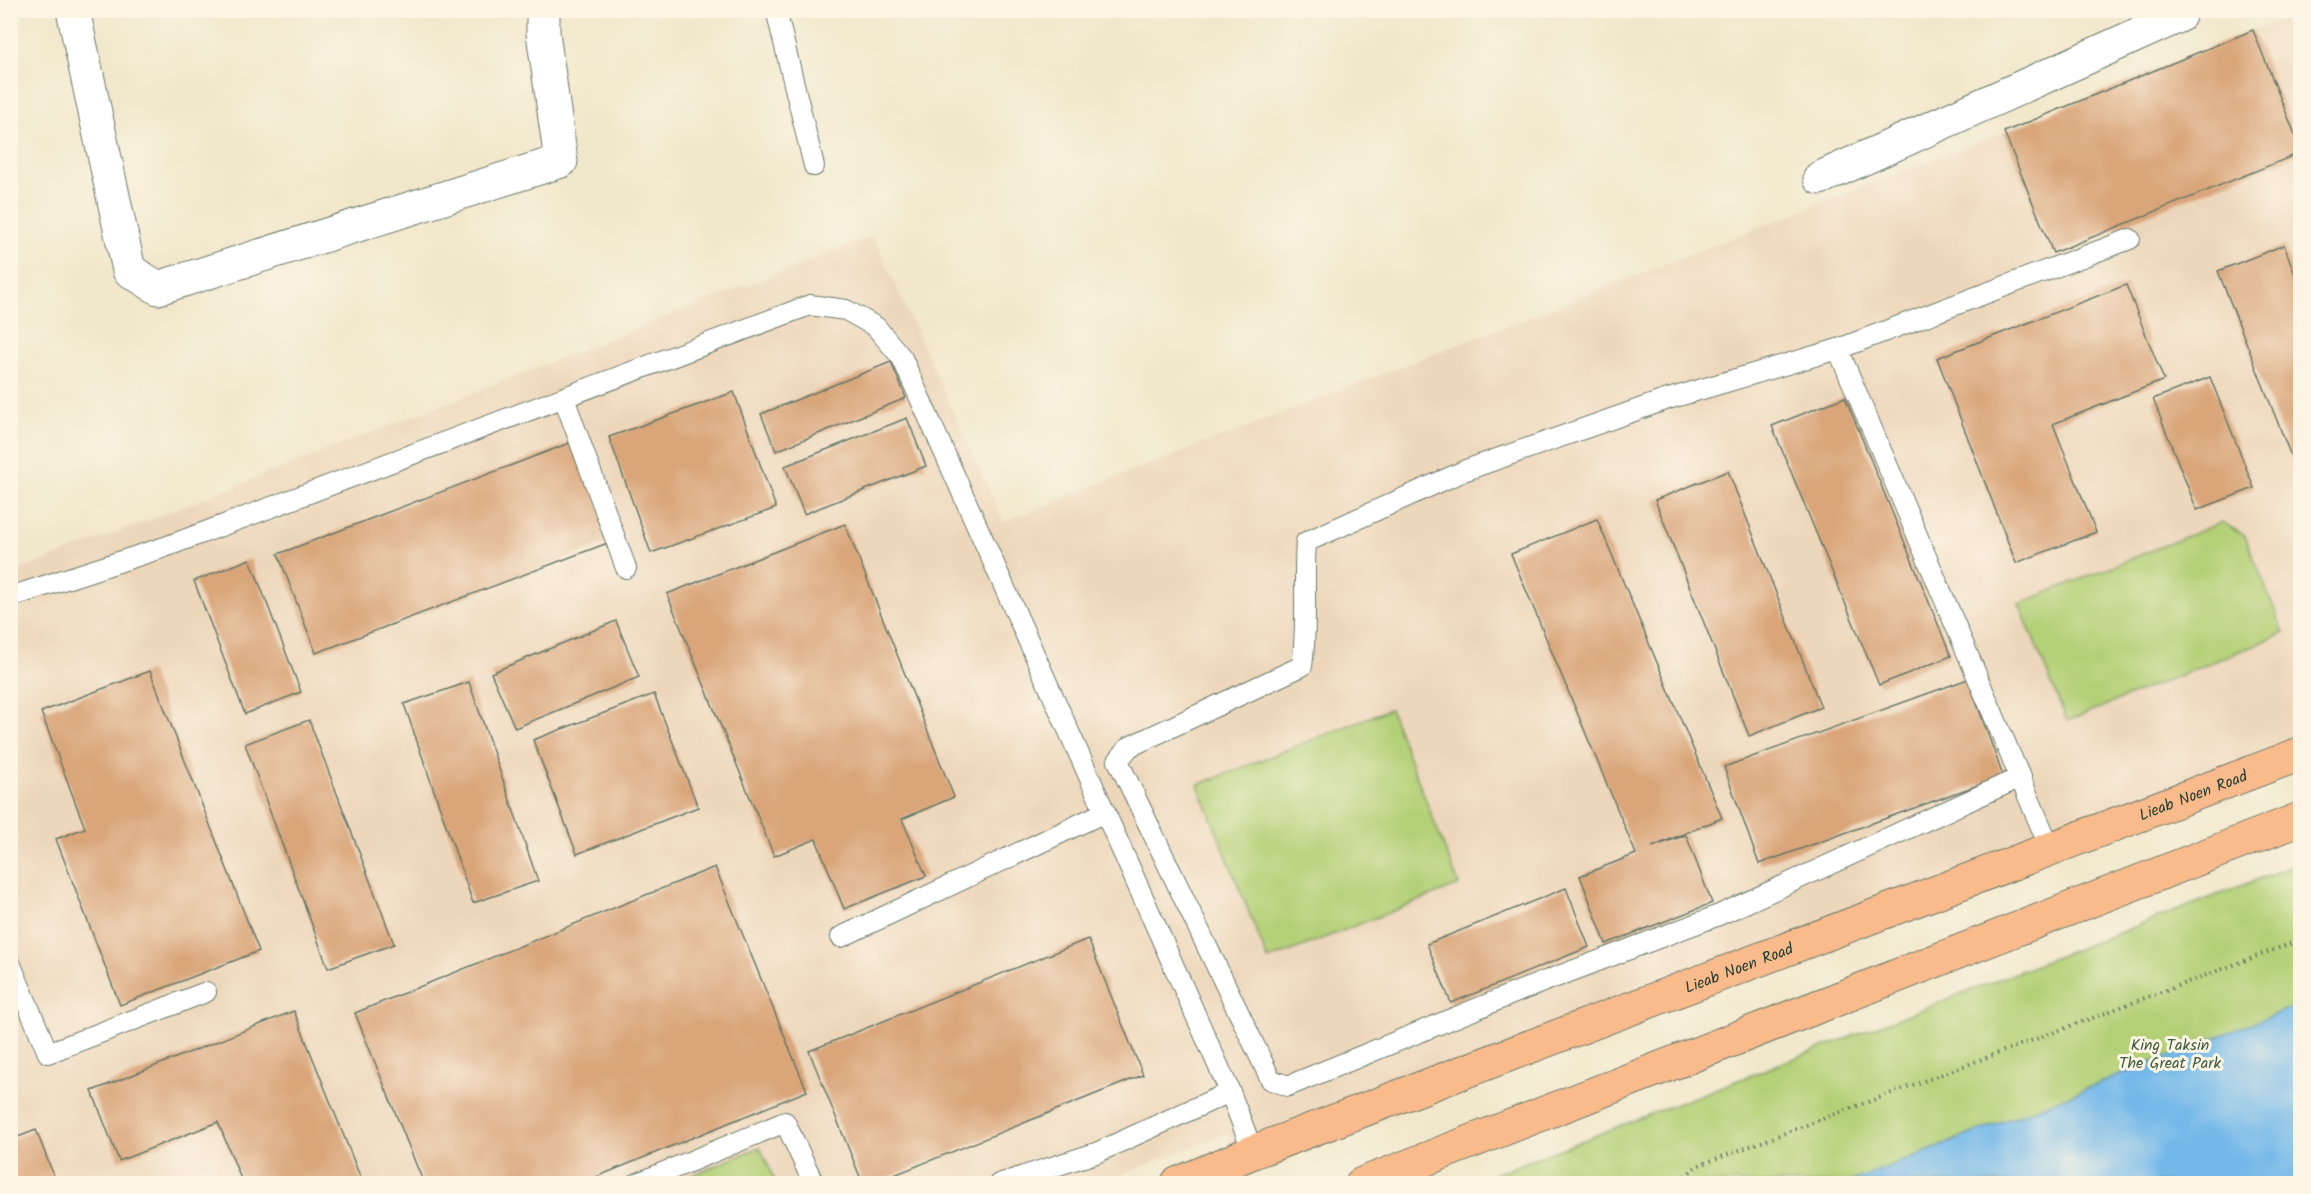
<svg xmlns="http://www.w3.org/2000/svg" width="2311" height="1194" viewBox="0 0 2311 1194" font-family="Kalam,sans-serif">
  <rect width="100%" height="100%" fill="#fcf5e5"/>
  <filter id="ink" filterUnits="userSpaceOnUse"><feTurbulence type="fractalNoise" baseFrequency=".0167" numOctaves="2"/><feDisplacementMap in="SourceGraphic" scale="12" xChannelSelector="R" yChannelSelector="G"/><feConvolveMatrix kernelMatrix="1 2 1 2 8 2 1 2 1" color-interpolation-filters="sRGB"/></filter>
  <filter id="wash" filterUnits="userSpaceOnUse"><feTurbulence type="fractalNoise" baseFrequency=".008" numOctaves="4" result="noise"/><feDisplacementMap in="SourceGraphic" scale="24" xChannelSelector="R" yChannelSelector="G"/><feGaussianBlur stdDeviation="1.35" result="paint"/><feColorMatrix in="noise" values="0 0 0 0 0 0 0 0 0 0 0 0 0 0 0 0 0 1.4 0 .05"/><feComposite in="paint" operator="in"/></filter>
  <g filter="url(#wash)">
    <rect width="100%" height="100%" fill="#f1e7cb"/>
    <!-- built -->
    <polygon fill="#edd7bb" points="2300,12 2300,758 1243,1175 1227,1133 1099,1184 11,1184 11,574 873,236 1003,522 2004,132"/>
    <!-- green -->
    <g fill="#b3d076" stroke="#698655" stroke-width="1.5">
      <polygon points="2222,522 2245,536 2284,633 2067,721 2019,604"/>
      <polygon points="1390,709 1459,885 1268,960 1198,785"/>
      <polygon points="2300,863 2300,1183 1472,1183"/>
      <polygon points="760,1147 776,1183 674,1183"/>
    </g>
    <!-- water -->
    <polygon fill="#72b8e9" stroke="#487a8e" stroke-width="1.5" points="2300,1004 2300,1183 1847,1183"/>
    <g id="blocks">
      <!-- building -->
      <g fill="#d9a579">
        <polygon points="2253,30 2300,147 2300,153 2053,253 2004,132"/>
        <polygon points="2284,245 2300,288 2300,479 2218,271"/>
        <polygon points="2126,285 2164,380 2053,424 2096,532 2016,563 1937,358"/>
        <polygon points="891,362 906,398 776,451 761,414"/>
        <polygon points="2210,377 2254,488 2197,510 2153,399"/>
        <polygon points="734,392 776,508 651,553 609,437"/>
        <polygon points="1845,397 1951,656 1879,685 1772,426"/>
        <polygon points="907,418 926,466 804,514 785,466"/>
        <polygon points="575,441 613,541 316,653 278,554"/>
        <polygon points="1728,471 1821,707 1749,736 1655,500"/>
        <polygon points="1597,519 1722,818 1652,847 1686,835 1712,903 1606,944 1580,876 1636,854 1511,554"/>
        <polygon points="845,524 954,797 902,819 926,876 844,909 816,839 774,856 667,594"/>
        <polygon points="250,559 301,692 245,714 194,581"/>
        <polygon points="616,621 639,677 515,728 491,673"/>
        <polygon points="150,671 259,951 120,1005 56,839 85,828 41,712"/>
        <polygon points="1968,679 2003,776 1759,864 1724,767"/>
        <polygon points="469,682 538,881 473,903 404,704"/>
        <polygon points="654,694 698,807 577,854 533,740"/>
        <polygon points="309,720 394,944 328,968 245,744"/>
        <polygon points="715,867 807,1091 579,1184 424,1184 355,1013"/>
        <polygon points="1566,888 1589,947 1451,1003 1427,944"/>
        <polygon points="1088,939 1143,1075 872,1184 863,1184 809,1051"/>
        <polygon points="294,1011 363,1184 243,1184 218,1122 119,1161 92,1091"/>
        <polygon points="36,1130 57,1184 10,1184 10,1140"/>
      </g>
    </g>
  </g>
  <g filter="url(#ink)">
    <use href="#blocks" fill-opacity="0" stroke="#687869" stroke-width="1.5"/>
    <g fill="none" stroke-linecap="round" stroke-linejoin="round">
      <!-- service casing -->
      <g stroke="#687869" stroke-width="22">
        <g id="service">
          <polyline points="776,10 814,166"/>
          <polyline points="1838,349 2050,848"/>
          <polyline points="564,398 626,568"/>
          <polyline points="10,597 165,547 810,305 846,310 876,327 902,358 1230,1092 1253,1152"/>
          <path d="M2021,777L1719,915L1522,990L1288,1086L1271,1080L1118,761L1129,747L1302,666C1308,625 1303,583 1306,542L1466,470L1665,400L1838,349L2130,239"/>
          <polyline points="841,937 1105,812"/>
          <polyline points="10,963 48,1053 206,992"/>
          <polyline points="636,1184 785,1122 814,1184"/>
          <polyline points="999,1184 1096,1153 1230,1092"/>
        </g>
      </g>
      <!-- minor casing -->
      <g stroke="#687869" stroke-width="35">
        <g id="minor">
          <polyline points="73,10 129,270 158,288 561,161 543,33 543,10"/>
          <polyline points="1820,178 2179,16"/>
        </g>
      </g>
      <!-- primary casing -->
      <g stroke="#687869" stroke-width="35">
        <g id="primary">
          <path id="s1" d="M1177,1184L1253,1152L2300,754"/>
          <polyline points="1362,1184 2300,819"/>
        </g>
      </g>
      <!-- path -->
      <polyline stroke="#687869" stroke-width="4" stroke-dasharray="1.5 4.5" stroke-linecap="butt" points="1676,1184 1697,1166 2300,940"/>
      <!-- service -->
      <use href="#service" stroke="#fff" stroke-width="20"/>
      <!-- minor -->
      <use href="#minor" stroke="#fff" stroke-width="33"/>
      <!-- primary -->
      <use href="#primary" stroke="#fabb8c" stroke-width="33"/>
    </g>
  </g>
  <g text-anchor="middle" stroke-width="6" stroke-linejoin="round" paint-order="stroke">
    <!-- street labels -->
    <g font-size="16" fill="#1f3d34" stroke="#fcf5e5">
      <text dy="6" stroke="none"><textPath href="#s1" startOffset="1088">Lieab Noen Road</textPath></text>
      <text dy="6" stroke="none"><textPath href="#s1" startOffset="602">Lieab Noen Road</textPath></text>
    </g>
    <!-- park labels -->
    <g font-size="16" fill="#3d5a41" stroke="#fcf5e5">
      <text x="2170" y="1050">King Taksin<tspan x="2170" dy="18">The Great Park</tspan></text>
    </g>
  </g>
  <!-- margin -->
  <rect width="2311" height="1194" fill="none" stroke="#fcf5e5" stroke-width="36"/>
</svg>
